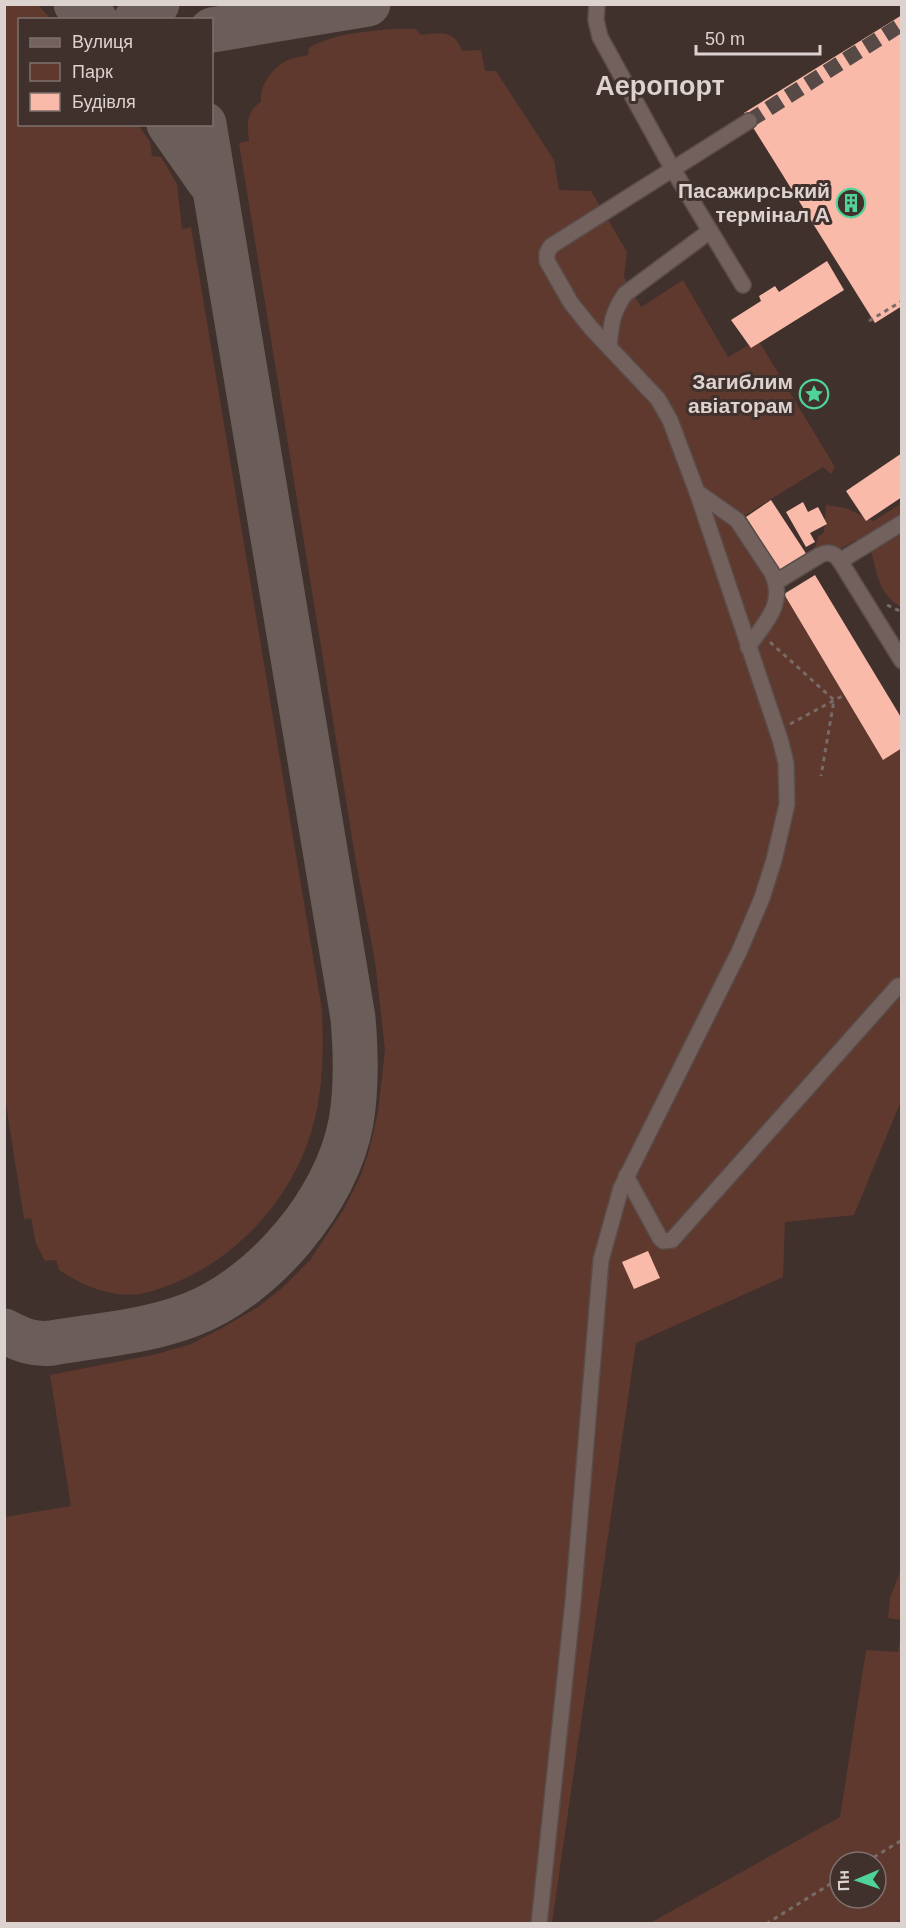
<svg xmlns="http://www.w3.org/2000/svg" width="906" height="1928" viewBox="0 0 906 1928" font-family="Helvetica,sans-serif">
  <rect width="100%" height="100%" fill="#40312d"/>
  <!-- green -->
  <g fill="#5f382e" fill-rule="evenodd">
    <path d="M4,5H38L51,19L20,20V124L138,125L150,141L152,156L161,157L177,184L182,229L191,227L322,1010C324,1055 323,1102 307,1145C283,1207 236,1257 175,1283C164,1287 152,1292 140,1294C111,1298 83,1286 59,1270L56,1260L45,1261L36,1244L31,1218L24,1219L5,1098Z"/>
    <path d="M392,29H416L421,35C441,33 454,29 462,51L481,50L485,71H496L554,160L559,190L591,191L627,252L624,277L641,307L683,280L728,357L749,345L751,348L760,343L835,467L831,474L823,467L744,516L783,575L784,594L882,759L901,748V1101L854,1215L785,1222L783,1277L636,1343L552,1923L5,1924V1517L71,1506L50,1375L157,1354L191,1344L222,1328L258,1307L282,1288L310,1260L344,1209L361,1175L370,1147L378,1111L385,1050L375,961L356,862L239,143L249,141C247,125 246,111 261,102C259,86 271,70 284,62C291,58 300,57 308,55L309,48C334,33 364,32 392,29Z"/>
    <path d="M901,504V607C877,595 876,566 869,543L856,540L836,551L815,548L818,537L824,532L826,505L846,508L873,521Z"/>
    <polygon points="901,1569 902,1620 901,1620 888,1618 890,1598"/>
    <path d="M901,1633V1919L894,1924L650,1923L840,1817L866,1650L898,1652ZM840,1862H876V1898H840Z"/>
  </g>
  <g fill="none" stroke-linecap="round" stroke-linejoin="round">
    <!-- taxiway -->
    <g stroke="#6b5e5a" stroke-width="45">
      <polyline points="76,4 95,20"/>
      <polyline points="136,20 153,10 157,4"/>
      <polyline points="212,30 368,4"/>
      <polyline points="169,124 209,181"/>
      <path d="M4,1331C21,1340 33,1345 52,1343C98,1335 146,1332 190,1315C264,1287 337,1200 351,1122C357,1087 356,1053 353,1018L204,124"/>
    </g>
  </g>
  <!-- building -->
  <g fill="#fabaa9">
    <polygon points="902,15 902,306 875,323 744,113"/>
    <polygon points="827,261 844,290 751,348 731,320 761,301 759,296 775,286 779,292"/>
    <polygon points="902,453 902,497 866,521 846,491"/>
    <polygon points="771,500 809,558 783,575 746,517"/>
    <polygon points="803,502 808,512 818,507 827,524 810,533 815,542 806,547 786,512"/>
    <polygon points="815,575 902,719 902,748 883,760 784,594"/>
    <polygon points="648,1251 660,1278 634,1289 622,1262"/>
  </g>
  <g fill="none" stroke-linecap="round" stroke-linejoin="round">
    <!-- minor-tunnel -->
    <polyline stroke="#574945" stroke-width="15" stroke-dasharray="15 8" stroke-linecap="butt" points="749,121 902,24"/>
    <!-- minor casing -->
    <g stroke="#594d4a" stroke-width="18">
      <g id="minor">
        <polyline points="597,4 596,20 600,37 672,168 743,285"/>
        <path d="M609,347C611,324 612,313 625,294L710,231"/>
        <path d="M697,492L737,520L772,573C786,605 765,622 748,647"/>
        <polyline points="840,561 902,523"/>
        <path d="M776,582L820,555C828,551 835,553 840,561L902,661"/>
        <polyline points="626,1176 660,1238 663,1241 672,1240 898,986"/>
        <polyline points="539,1924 573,1602 601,1260 621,1188 739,952 762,898 774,860 787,804 786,763 780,739 697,492 670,420 658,399 591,328 571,303 547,261 547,253 551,246 749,121"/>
      </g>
    </g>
    <!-- path -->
    <g stroke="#786b67" stroke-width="3" stroke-dasharray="4.5 4.5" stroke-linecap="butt">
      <polyline points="869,321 902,301"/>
      <polyline points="887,605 902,612"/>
      <polyline points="770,642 834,700 821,776"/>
      <polyline points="790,724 844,695"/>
      <polyline points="866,1862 902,1840"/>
      <polyline points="766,1924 840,1878"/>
    </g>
    <!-- minor -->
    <use href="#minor" stroke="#72615d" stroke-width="15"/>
  </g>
  <!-- icons -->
  <defs>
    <g id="building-ring" transform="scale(1.5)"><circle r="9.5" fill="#40312d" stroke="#4fd399" stroke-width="1.5"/><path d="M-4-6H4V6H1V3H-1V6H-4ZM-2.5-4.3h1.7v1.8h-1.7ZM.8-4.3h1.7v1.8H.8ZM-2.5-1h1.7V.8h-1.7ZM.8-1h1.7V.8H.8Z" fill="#4fd399"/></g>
    <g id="sight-ring" transform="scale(1.5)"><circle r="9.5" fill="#40312d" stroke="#4fd399" stroke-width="1.5"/><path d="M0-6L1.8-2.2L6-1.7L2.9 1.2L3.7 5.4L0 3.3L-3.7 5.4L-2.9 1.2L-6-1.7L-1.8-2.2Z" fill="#4fd399"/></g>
  </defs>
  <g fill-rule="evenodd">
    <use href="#building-ring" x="851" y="203"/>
    <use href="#sight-ring" x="814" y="394"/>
  </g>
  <g text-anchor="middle" stroke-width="6" stroke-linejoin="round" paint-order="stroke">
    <!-- poi labels -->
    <g font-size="21" font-weight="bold" fill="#dcd2cf" stroke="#40312d" text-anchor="end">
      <text x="830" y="198">Пасажирський<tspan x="830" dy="24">термінал A</tspan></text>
      <text x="793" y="389">Загиблим<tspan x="793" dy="24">авіаторам</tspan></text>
    </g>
    <!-- district labels -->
    <g font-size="27" font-weight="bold" fill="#dcd2cf" stroke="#40312d">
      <text x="660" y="95">Аеропорт</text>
    </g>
  </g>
  <!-- border -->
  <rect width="906" height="1928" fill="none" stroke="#dcd2cf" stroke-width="12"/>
  <!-- legend -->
  <rect x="18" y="18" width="195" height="108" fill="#40312d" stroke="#7e716e" stroke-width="1.5"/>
  <rect x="30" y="38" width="30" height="9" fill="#72615d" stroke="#7e716e" stroke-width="1.5"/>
  <text x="72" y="48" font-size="18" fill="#dcd2cf">Вулиця</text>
  <rect x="30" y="63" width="30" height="18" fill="#5f382e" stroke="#7e716e" stroke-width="1.5"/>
  <text x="72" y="78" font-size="18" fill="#dcd2cf">Парк</text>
  <rect x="30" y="93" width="30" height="18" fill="#fabaa9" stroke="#7e716e" stroke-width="1.5"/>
  <text x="72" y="108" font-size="18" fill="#dcd2cf">Будівля</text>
  <!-- north arrow -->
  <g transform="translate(858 1880) rotate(268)"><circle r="28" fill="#40312d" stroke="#7e716e" stroke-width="1.5"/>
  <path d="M0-4.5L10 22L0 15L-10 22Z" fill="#4fd399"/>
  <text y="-9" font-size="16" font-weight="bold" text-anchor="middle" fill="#dcd2cf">Пн</text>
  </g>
  <!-- scale -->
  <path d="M696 45v9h124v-9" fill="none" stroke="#dcd2cf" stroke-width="3"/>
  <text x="705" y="45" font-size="18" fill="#dcd2cf" stroke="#40312d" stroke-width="4.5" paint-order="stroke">50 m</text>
</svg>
